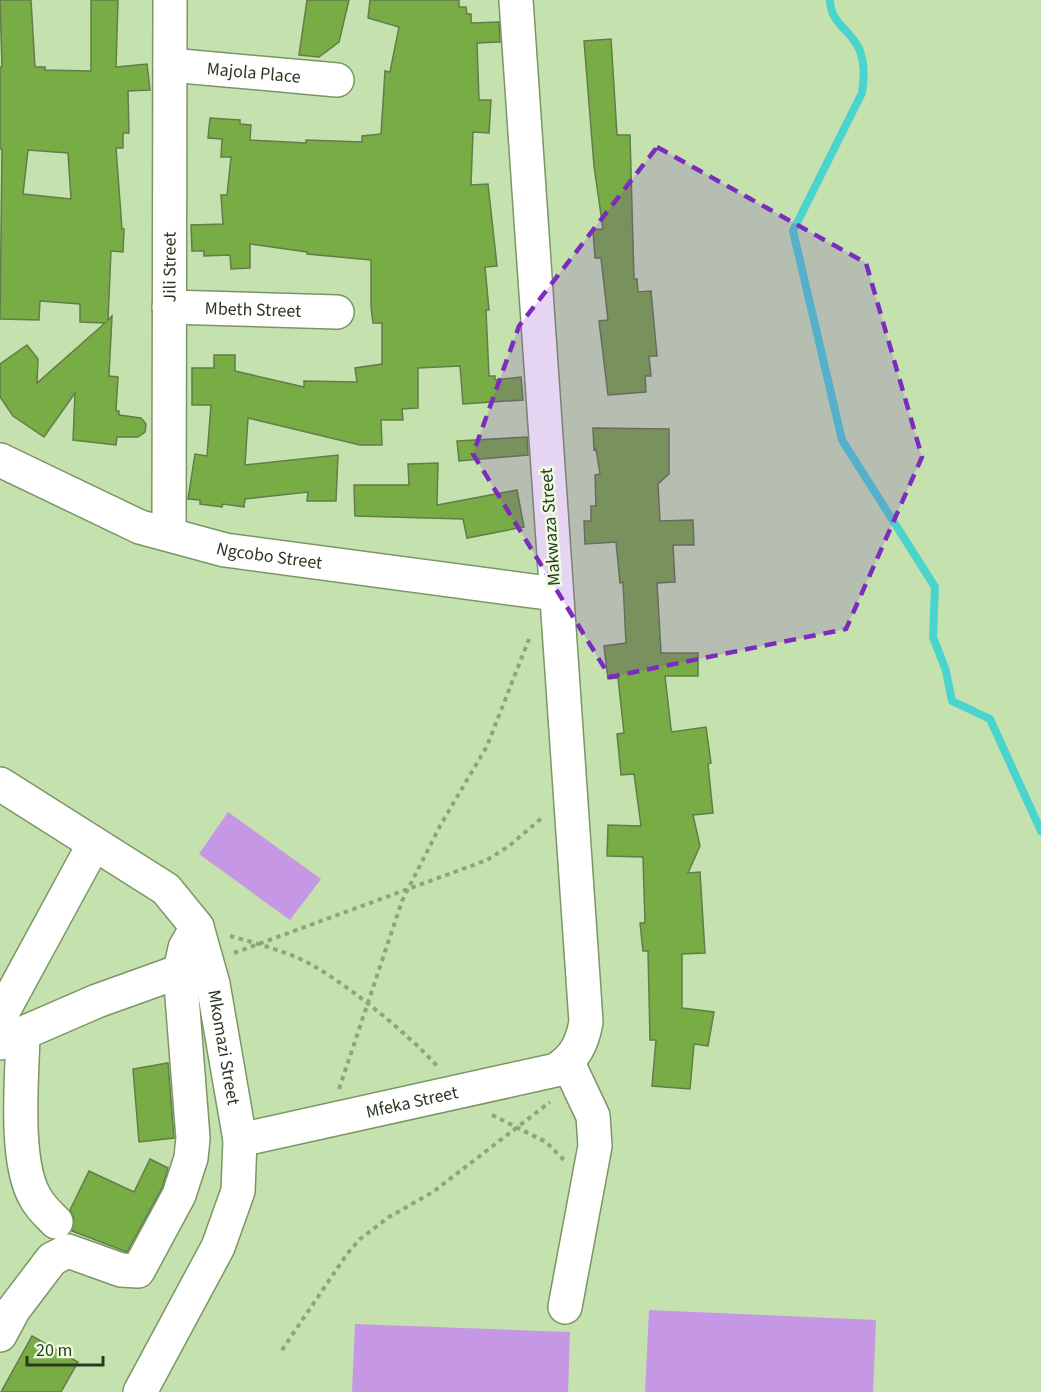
<svg xmlns="http://www.w3.org/2000/svg" width="1041" height="1392" viewBox="0 0 1041 1392" font-family="'Source Sans 3',sans-serif">
  <rect width="100%" height="100%" fill="#c5e2ae"/>
  <!-- green -->
  <g fill="#c697e4">
    <polygon points="228,812 321,879 290,920 199,854"/>
    <polygon points="649,1310 876,1320 873,1392 645,1392"/>
    <polygon points="355,1324 570,1332 568,1392 352,1392"/>
  </g>
  <g fill="none" stroke-linecap="round" stroke-linejoin="round">
    <!-- stream -->
    <path stroke="#4bd3ce" stroke-width="8" d="M830,0C830,24 853,31 860,51C865,65 864,78 862,93L793,231L842,440L935,587L933,637L946,671L952,701L990,719L1041,831"/>
  </g>
  <!-- building -->
  <g fill="#78ac45" stroke="#627c4c" stroke-width="1.5" fill-rule="evenodd">
    <path d="M0,0H31L35,67H45V70L91,71V0H118L116,67L147,64L150,90L128,91L129,133H123V148H116L122,229H124L123,252L111,251L108,320L112,316L109,376L118,377L116,411H119V415L141,418L146,424L145,432L138,437H117L116,445L73,440L75,393L44,437L13,416L0,397V364L27,345L38,359L37,383L105,323L80,322V304L40,301L39,320L0,319L2,149H0V67H2ZM28,150L68,153L71,199L23,194Z"/>
    <polygon points="307,0 349,0 339,42 319,57 299,55"/>
    <polygon points="370,0 459,0 459,7 466,7 467,14 471,14 471,23 499,22 500,42 477,43 479,100 491,100 489,133 473,132 471,185 488,184 497,266 485,267 489,310 486,310 489,376 495,376 495,380 521,377 523,400 463,404 460,366 418,368 418,408 402,409 403,420 381,420 382,445 360,445 248,418 245,465 338,455 336,501 307,501 308,492 245,499 244,507 223,504 222,507 200,504 200,500 188,499 195,454 207,456 211,405 192,405 192,368 214,368 214,355 235,355 235,371 304,387 304,381 357,382 355,368 382,364 382,323 373,323 371,306 371,260 307,254 307,252 250,244 250,268 231,269 230,255 204,256 204,251 192,251 191,225 223,224 221,195 227,195 231,157 221,157 222,139 208,138 210,118 240,120 240,124 251,125 250,140 306,143 306,140 362,142 362,136 381,134 385,71 390,72 399,27 368,18"/>
    <polygon points="611,39 617,135 630,135 634,279 637,279 638,292 651,291 657,356 649,356 651,376 645,376 646,392 608,395 599,321 608,320 601,258 595,258 593,230 603,229 594,166 584,41"/>
    <polygon points="593,428 669,429 669,474 658,484 660,521 693,520 694,545 673,545 675,582 657,583 661,653 698,653 698,676 665,676 671,729 672,732 706,727 711,763 708,764 713,813 693,815 700,846 688,873 700,872 705,953 682,954 682,1008 714,1012 708,1046 694,1044 690,1089 652,1086 656,1040 650,1040 648,951 643,951 640,923 645,923 643,857 607,856 608,825 641,826 634,774 621,775 617,734 624,733 618,678 608,679 604,646 626,643 623,582 620,583 616,542 585,544 584,521 591,521 591,506 596,506 595,475 600,474 596,449 594,450"/>
    <polygon points="527,437 528,455 459,461 457,441"/>
    <polygon points="438,463 437,505 517,490 524,527 467,538 463,519 355,516 354,485 409,485 408,464"/>
    <polygon points="168,1063 174,1138 139,1142 133,1069"/>
    <polygon points="150,1159 168,1168 162,1188 127,1252 72,1231 74,1218 70,1210 89,1171 134,1192"/>
    <polygon points="32,1336 78,1362 61,1392 1,1392"/>
  </g>
  <g fill="none" stroke-linecap="round" stroke-linejoin="round">
    <!-- minor casing -->
    <g stroke="#7b9665" stroke-width="36">
      <g id="minor">
        <path id="s1" d="M170,65L337,80"/>
        <path id="s2" d="M169,307L337,312"/>
        <path id="s3" d="M0,460L140,527L225,550L555,594"/>
        <path id="s4" d="M169,534L170,0"/>
        <path id="s5" d="M0,784L166,889L197,927L213,984L240,1140L238,1191L218,1247L140,1392"/>
        <polyline points="0,1017 94,844"/>
        <path d="M23,1035C22,1078 14,1161 35,1197C40,1207 48,1214 56,1222"/>
        <polyline points="0,1043 97,1001 200,964"/>
        <path id="s6" d="M240,1140L556,1070C575,1058 582,1044 586,1022L516,0"/>
        <polyline points="565,1307 595,1146 593,1116 568,1063"/>
        <polyline points="0,1335 14,1309 52,1259 68,1251 121,1270 138,1271 179,1195 191,1158 193,1138 180,971 185,948 197,927"/>
      </g>
    </g>
    <!-- path -->
    <g stroke="#8ea57c" stroke-width="4" stroke-dasharray="4.5 4.5" stroke-linecap="butt">
      <path d="M230,936C252,942 274,948 296,957C336,974 409,1034 438,1067"/>
      <polyline points="234,953 487,860 509,846 543,817"/>
      <polyline points="339,1089 402,901 440,826 487,746 529,639"/>
      <polyline points="492,1115 546,1142 564,1160"/>
      <polyline points="282,1350 347,1254 360,1239 389,1217 433,1192 550,1102"/>
    </g>
    <!-- minor -->
    <use href="#minor" stroke="#fff" stroke-width="33"/>
  </g>
  <!-- marked area -->
  <path fill="#7b2cbf" fill-opacity="0.2" stroke="#7b2cbf" stroke-width="4.5" stroke-dasharray="12 8" stroke-linejoin="round" d="M657,147L866,263L922,457L846,629L610,677L473,454L519,326Z"/>
  <g text-anchor="middle" stroke-width="5" stroke-linejoin="round" paint-order="stroke">
    <!-- street labels -->
    <g font-size="18" fill="#2c3823" stroke="#effee3">
      <text dy="6" stroke="none"><textPath href="#s1" startOffset="84">Majola Place</textPath></text>
      <text dy="6" stroke="none"><textPath href="#s4" startOffset="267">Jili Street</textPath></text>
      <text dy="6" stroke="none"><textPath href="#s2" startOffset="84">Mbeth Street</textPath></text>
      <text transform="translate(550 527) rotate(-94)" y="6">Makwaza Street</text>
      <text dy="6" stroke="none"><textPath href="#s3" startOffset="288">Ngcobo Street</textPath></text>
      <text dy="6" stroke="none"><textPath href="#s5" startOffset="369">Mkomazi Street</textPath></text>
      <text dy="6" stroke="none"><textPath href="#s6" startOffset="176">Mfeka Street</textPath></text>
    </g>
  </g>
  <!-- scale -->
  <path d="M27 1356v9h76v-9" fill="none" stroke="#2c3823" stroke-width="3"/>
  <text x="36" y="1356" font-size="18" fill="#2c3823" stroke="#effee3" stroke-width="4.5" paint-order="stroke">20 m</text>
</svg>
